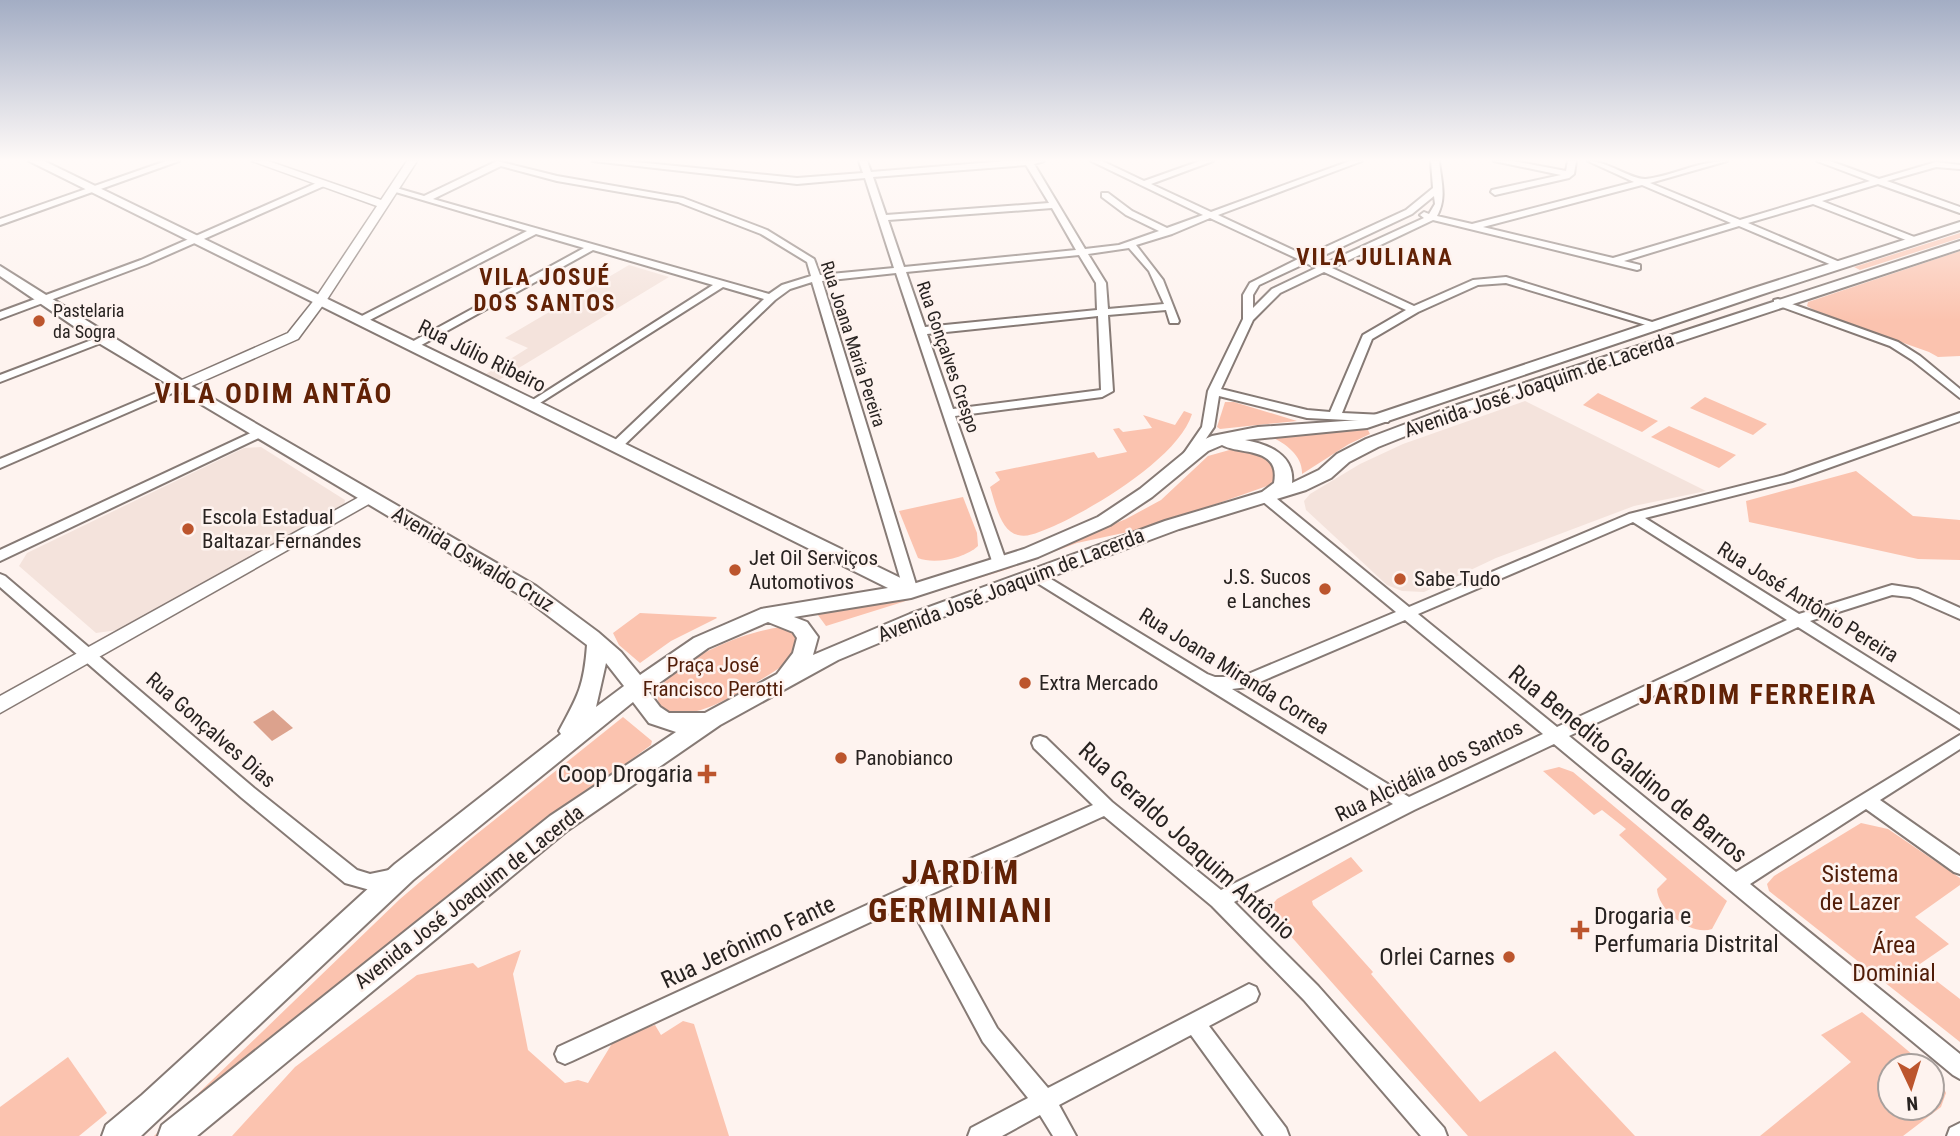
<svg xmlns="http://www.w3.org/2000/svg" width="1960" height="1136" viewBox="0 0 1960 1136" font-family="'Roboto Condensed',sans-serif">
  <rect width="100%" height="100%" fill="#fef3ef"/>
  <!-- built -->
  <g fill="#f4e3dc">
    <polygon points="629,265 669,277 499,380 486,374 528,348 505,338"/>
    <polygon points="1525,401 1706,491 1634,506 1496,558 1424,592 1402,591 1387,585 1306,510 1304,501 1310,494 1360,464 1403,444"/>
    <polygon points="261,447 345,500 344,506 118,630 96,633 19,566 27,553 244,448"/>
  </g>
  <!-- green -->
  <g fill="#fbc3af">
    <polygon points="1960,233 1960,238 1860,270 1854,267"/>
    <polygon points="1960,251 1960,356 1938,357 1929,352 1819,313 1807,306 1808,302"/>
    <polygon points="1598,393 1658,421 1642,432 1583,405"/>
    <polygon points="1705,397 1767,424 1753,435 1690,408"/>
    <polygon points="1225,402 1234,402 1297,421 1220,429 1217,427"/>
    <path d="M1184,411L1192,414C1179,457 1094,508 1054,526C1043,530 1030,538 1018,535C1000,531 995,502 990,487L1000,480L995,472L1094,452L1098,458L1127,452L1113,429L1119,428L1123,432L1152,428L1143,415L1175,425Z"/>
    <polygon points="1669,426 1736,455 1719,468 1651,437"/>
    <path d="M1362,427L1367,428L1370,434L1349,444L1302,474C1303,455 1283,441 1266,435L1335,432Z"/>
    <path d="M1233,449C1253,452 1267,454 1276,473L1273,484L1151,527L1077,543L1008,569L826,626L812,607L865,600L1070,542L1126,519L1161,500L1208,456Z"/>
    <polygon points="1856,471 1913,516 1960,520 1960,560 1918,559 1749,522 1746,501"/>
    <path d="M963,497L977,533L978,546C965,558 935,565 918,558L899,511Z"/>
    <polygon points="640,613 716,617 717,618 671,641 640,663 619,645 613,633"/>
    <path d="M781,627L799,635L793,659C767,676 723,706 693,712C659,720 644,697 673,673C702,650 745,632 781,627Z"/>
    <polygon points="623,717 652,741 651,745 476,874 167,1136 154,1136 400,899 468,841"/>
    <path d="M1559,767L1573,772L1727,901L1712,929C1690,936 1658,910 1657,889L1667,879L1619,835L1626,829L1602,810L1594,815L1543,771Z"/>
    <polygon points="1861,823 1888,829 1960,878 1960,885 1915,917 1949,944 1917,966 1960,999 1960,1042 1769,891 1767,884 1774,876"/>
    <polygon points="1351,857 1363,871 1312,901 1313,905 1373,972 1371,974 1480,1102 1555,1051 1635,1136 1468,1136 1273,916 1271,906 1277,899"/>
    <polygon points="521,950 513,974 528,1050 565,1083 578,1080 588,1083 616,1037 655,1025 661,1035 683,1021 694,1024 729,1136 232,1136 295,1067 417,975 473,963 478,968"/>
    <polygon points="1862,1012 1926,1066 1890,1066 1890,1108 1932,1108 1932,1071 1939,1078 1946,1093 1941,1107 1903,1136 1760,1136 1851,1062 1821,1035"/>
    <polygon points="68,1057 107,1113 79,1136 0,1136 0,1107"/>
  </g>
  <!-- water -->
  <polygon fill="#dca28d" points="273,710 293,728 272,741 253,722"/>
  <g fill="none" stroke-linecap="round" stroke-linejoin="round">
    <!-- minor casing -->
    <g stroke="#867a75" stroke-width="4">
      <g id="minor">
        <polygon points="166,161 179,161 0,225 0,219"/>
        <path d="M497,161L557,176L683,198L767,230L814,259L820,275L894,268L865,178L797,184L593,161H625L797,178L863,173L859,161H867L871,172L1006,161H1044L1034,164L1085,249L1119,245L1159,231L1126,215L1102,197V193H1108L1132,211L1167,228L1203,215L1091,161H1102L1144,181L1200,161H1213L1151,184L1211,212L1350,161H1362L1218,215L1306,256L1406,210L1433,188L1431,161H1439C1441,181 1447,198 1437,216L1472,224L1634,182L1588,161C1608,161 1631,180 1646,179C1673,176 1698,161 1727,161L1650,183L1740,220L1870,181L1817,161H1830L1879,179L1936,162L1960,165V169L1936,167L1887,181L1960,207V213L1878,184L1822,201L1917,238V242H1911L1813,204L1748,223L1842,263L1844,265L1839,268L1739,226L1624,261L1640,265V269L1637,270L1433,220L1332,268L1414,306L1473,280L1506,277L1665,326L1660,329L1656,328L1506,283L1478,285L1418,312L1372,339L1342,413L1384,415L1390,419L1388,422L1307,418L1219,396L1214,427L1192,459L1188,460L1182,456L1202,427L1208,391L1243,319V295L1250,283L1298,259L1210,218L1172,234L1136,245L1163,280L1179,321L1178,323H1170L1166,310L1108,315L1113,391L1102,397L955,416L1007,564L1000,569L993,564L896,273L822,281L918,591L911,596L904,591L812,282L790,289L775,300L620,449H612L610,446L612,443L764,299L723,287L532,408L528,407V403L713,285L593,250L416,348H408V344L584,248L536,234L364,323H356V319L527,231L389,190L393,187L424,196ZM1026,165L1049,203L886,215L873,177ZM501,166L557,181L678,202L761,234L807,262L811,276L782,285L769,294L433,199ZM1642,185L1731,223L1613,258L1483,227ZM1434,196L1435,204L1429,214L1424,212L1420,215L1424,218L1324,264L1314,260L1412,214ZM1052,208L1076,250L904,267L888,220ZM1129,248L1149,271L1164,304L1108,309L1106,283L1088,254ZM1079,255L1096,283L1097,310L925,327L906,272ZM1306,263L1316,268L1272,289L1253,308V295L1259,285ZM1324,272L1406,310L1363,335L1330,412L1307,410L1221,389L1253,320L1280,293ZM1098,316L1101,390L953,409L927,334Z"/>
        <polygon points="1494,161 1513,161 1566,171 1568,161 1576,161 1574,174 1569,178 1495,195 1491,192 1492,190 1561,175"/>
        <polygon points="321,181 324,182 324,186 147,264 0,319 0,312 141,260"/>
        <polygon points="1778,299 1898,342 1920,356 1960,389 1960,398 1912,360 1890,346 1774,304 1774,300"/>
        <polygon points="102,336 106,337 106,341 0,382 0,375"/>
        <polygon points="180,383 186,386 184,388 0,468 0,459"/>
        <path d="M1960,413V421L1792,481L1645,518L1799,614L1892,585L1918,589L1960,608V619L1910,597L1892,595L1810,621L1960,715V729L1798,627L1569,736L1736,872L1960,735V749L1880,800L1960,856V874L1954,872L1866,809L1750,884L1960,1054V1079L1953,1075L1554,744L1414,810L1234,902L1318,986L1444,1128L1447,1136H1421L1304,1000L1212,906L1104,816L925,897L997,1028L1048,1088L1249,984L1256,987L1259,994L1256,1001L1209,1026L1286,1128L1289,1136H1264L1191,1035L1059,1105L1076,1136H1053L1040,1115L1002,1136H968L971,1128L1028,1098L983,1042L909,904L572,1061L565,1064L558,1061L555,1054L558,1047L906,887L1093,805L1034,748L1032,743L1034,738L1040,736L1046,738L1112,802L1221,890L1393,804L1031,579L1029,576L1031,573H1041L1207,674L1215,677H1241L1396,612L1261,500L1260,497L1261,494H1271L1409,607L1629,514L1784,475ZM1633,522L1787,620L1557,727L1418,614ZM1405,620L1543,734L1409,797L1232,689L1248,687Z"/>
        <polygon points="259,429 265,433 263,436 0,561 0,550"/>
        <polygon points="0,574 5,576 254,788 357,870 370,874 394,869 401,871 403,877 401,883 370,890 345,883 242,798 0,587"/>
        <polygon points="1960,1123 1960,1136 1947,1136 1950,1128"/>
      </g>
    </g>
    <!-- tertiary casing -->
    <g stroke="#867a75" stroke-width="3">
      <g id="tertiary">
        <polygon points="252,161 268,161 381,200 407,161 417,161 326,301 298,339 185,389 175,389 175,383 288,333 315,299 377,206"/>
        <polygon points="370,491 378,496 376,500 0,713 0,696"/>
      </g>
    </g>
    <!-- secondary casing -->
    <g stroke="#867a75" stroke-width="4">
      <path id="secondary" d="M29,161H44L913,584L1024,549L1098,517L1140,489L1196,443L1212,436L1258,427L1359,420L1751,289L1960,222V230L1760,295L1367,428L1245,440C1268,444 1295,455 1292,483L1319,470L1337,454L1366,439L1451,407L1960,241V249L1463,413L1378,447L1349,462L1331,478L1306,490L1179,529L924,624L838,660L720,725L568,830L197,1136H158L162,1125L550,816L676,732L649,723L633,702L413,880L141,1136H102L106,1125L142,1095L395,864L561,734L559,731C578,696 584,686 587,645L522,596L97,342L0,276V266L186,383L536,586L598,632L621,652L640,675L694,638L761,609L888,588ZM1222,445C1239,455 1281,446 1274,483L1262,492L1165,521L910,614L813,655L818,637L807,622L794,617L911,598L1038,557L1110,525L1152,497L1208,451ZM768,622L793,632L797,638L793,653L777,674L705,713H669L660,707L648,691L708,648ZM606,663L624,686L596,707Z"/>
    </g>
    <!-- minor -->
    <use href="#minor" fill="#fff" fill-rule="evenodd"/>
    <!-- tertiary -->
    <use href="#tertiary" fill="#fff" fill-rule="evenodd"/>
    <!-- secondary -->
    <use href="#secondary" fill="#fff" fill-rule="evenodd"/>
  </g>
  <!-- sky -->
  <linearGradient id="sky" x2="0" y2="1"><stop stop-color="#a3adc4"/><stop offset="0.5" stop-color="#fffaf8"/><stop offset="1" stop-color="#fffaf8" stop-opacity="0"/></linearGradient>
  <rect width="1960" height="320" fill="url(#sky)"/>
  <!-- markers -->
  <g fill="#bc552d" stroke="#fef3ef" stroke-width="2.5">
    <circle cx="39" cy="321" r="7"/>
    <circle cx="188" cy="529" r="7"/>
    <circle cx="735" cy="570" r="7"/>
    <circle cx="1400" cy="579" r="7"/>
    <circle cx="1325" cy="589" r="7"/>
    <circle cx="1025" cy="683" r="7"/>
    <circle cx="841" cy="758" r="7"/>
    <path d="M703.5 763.5h7v7h7v7h-7v7h-7v-7h-7v-7h7z"/>
    <path d="M1576.5 919.5h7v7h7v7h-7v7h-7v-7h-7v-7h7z"/>
    <circle cx="1509" cy="957" r="7"/>
  </g>
  <g text-anchor="middle" stroke-width="5" stroke-linejoin="round" paint-order="stroke">
    <!-- far-poi labels -->
    <g font-size="18" fill="#282321" stroke="#fef3ef" text-anchor="start">
      <text x="53" y="317">Pastelaria<tspan x="53" dy="21">da Sogra</tspan></text>
    </g>
    <!-- far-street labels -->
    <g font-size="18" fill="#282321" stroke="#fef3ef">
      <text transform="translate(853 344) rotate(72)" y="6">Rua Joana Maria Pereira</text>
      <text transform="translate(948 357) rotate(71)" y="6">Rua Gonçalves Crespo</text>
    </g>
    <!-- street labels -->
    <g font-size="21" fill="#282321" stroke="#fef3ef">
      <text transform="translate(482 356) rotate(26)" y="7">Rua Júlio Ribeiro</text>
      <text transform="translate(1539 385) rotate(-19)" y="7">Avenida José Joaquim de Lacerda</text>
      <text transform="translate(473 559) rotate(31)" y="7">Avenida Oswaldo Cruz</text>
      <text transform="translate(1011 585) rotate(-21)" y="7">Avenida José Joaquim de Lacerda</text>
      <text transform="translate(1808 602) rotate(32)" y="7">Rua José Antônio Pereira</text>
      <text transform="translate(1234 671) rotate(32)" y="7">Rua Joana Miranda Correa</text>
      <text transform="translate(211 730) rotate(41)" y="7">Rua Gonçalves Dias</text>
      <text transform="translate(1429 771) rotate(-26)" y="7">Rua Alcidália dos Santos</text>
      <text transform="translate(469 897) rotate(-38)" y="7">Avenida José Joaquim de Lacerda</text>
    </g>
    <!-- poi labels -->
    <g font-size="21" fill="#282321" stroke="#fef3ef" text-anchor="start">
      <text x="202" y="524">Escola Estadual<tspan x="202" dy="24">Baltazar Fernandes</tspan></text>
      <text x="749" y="565">Jet Oil Serviços<tspan x="749" dy="24">Automotivos</tspan></text>
      <text x="1311" y="584" text-anchor="end">J.S. Sucos<tspan x="1311" dy="24">e Lanches</tspan></text>
      <text x="1414" y="586">Sabe Tudo</text>
      <text x="1039" y="690">Extra Mercado</text>
      <text x="855" y="765">Panobianco</text>
    </g>
    <!-- park labels -->
    <g font-size="21" fill="#511d08" stroke="#fef3ef">
      <text x="713" y="672">Praça José<tspan x="713" dy="24">Francisco Perotti</tspan></text>
    </g>
    <!-- far-district labels -->
    <g font-size="23" font-weight="bold" letter-spacing="2" fill="#622206" stroke="#fef3ef">
      <text x="1375" y="265">VILA JULIANA</text>
      <text x="545" y="285">VILA JOSUÉ<tspan x="545" dy="26">DOS SANTOS</tspan></text>
    </g>
    <!-- near-street labels -->
    <g font-size="24" fill="#282321" stroke="#fef3ef">
      <text transform="translate(1628 764) rotate(39)" y="8">Rua Benedito Galdino de Barros</text>
      <text transform="translate(1187 841) rotate(42)" y="8">Rua Geraldo Joaquim Antônio</text>
      <text transform="translate(748 942) rotate(-25)" y="8">Rua Jerônimo Fante</text>
    </g>
    <!-- near-poi labels -->
    <g font-size="24" fill="#282321" stroke="#fef3ef" text-anchor="end">
      <text x="693" y="782">Coop Drogaria</text>
      <text x="1594" y="924" text-anchor="start">Drogaria e<tspan x="1594" dy="28">Perfumaria Distrital</tspan></text>
      <text x="1495" y="965">Orlei Carnes</text>
    </g>
    <!-- near-park labels -->
    <g font-size="24" fill="#511d08" stroke="#fef3ef">
      <text x="1860" y="882">Sistema<tspan x="1860" dy="28">de Lazer</tspan></text>
      <text x="1894" y="953">Área<tspan x="1894" dy="28">Dominial</tspan></text>
    </g>
    <!-- district labels -->
    <g font-size="28" font-weight="bold" letter-spacing="2" fill="#622206" stroke="#fef3ef">
      <text x="274" y="403">VILA ODIM ANTÃO</text>
      <text x="1758" y="704">JARDIM FERREIRA</text>
    </g>
    <!-- near-district labels -->
    <g font-size="33" font-weight="bold" letter-spacing="2" fill="#622206" stroke="#fef3ef">
      <text x="961" y="884">JARDIM<tspan x="961" dy="38">GERMINIANI</tspan></text>
    </g>
  </g>
  <!-- north arrow -->
  <g transform="translate(1911 1087) rotate(176)"><circle r="33" fill="#fef3ef" stroke="#a8a09d" stroke-width="2"/>
  <path d="M0-5L12 26L0 18L-12 26Z" fill="#bc552d"/>
  <text y="-10" font-size="19" font-weight="bold" text-anchor="middle" fill="#282321">N</text>
  </g>
</svg>
